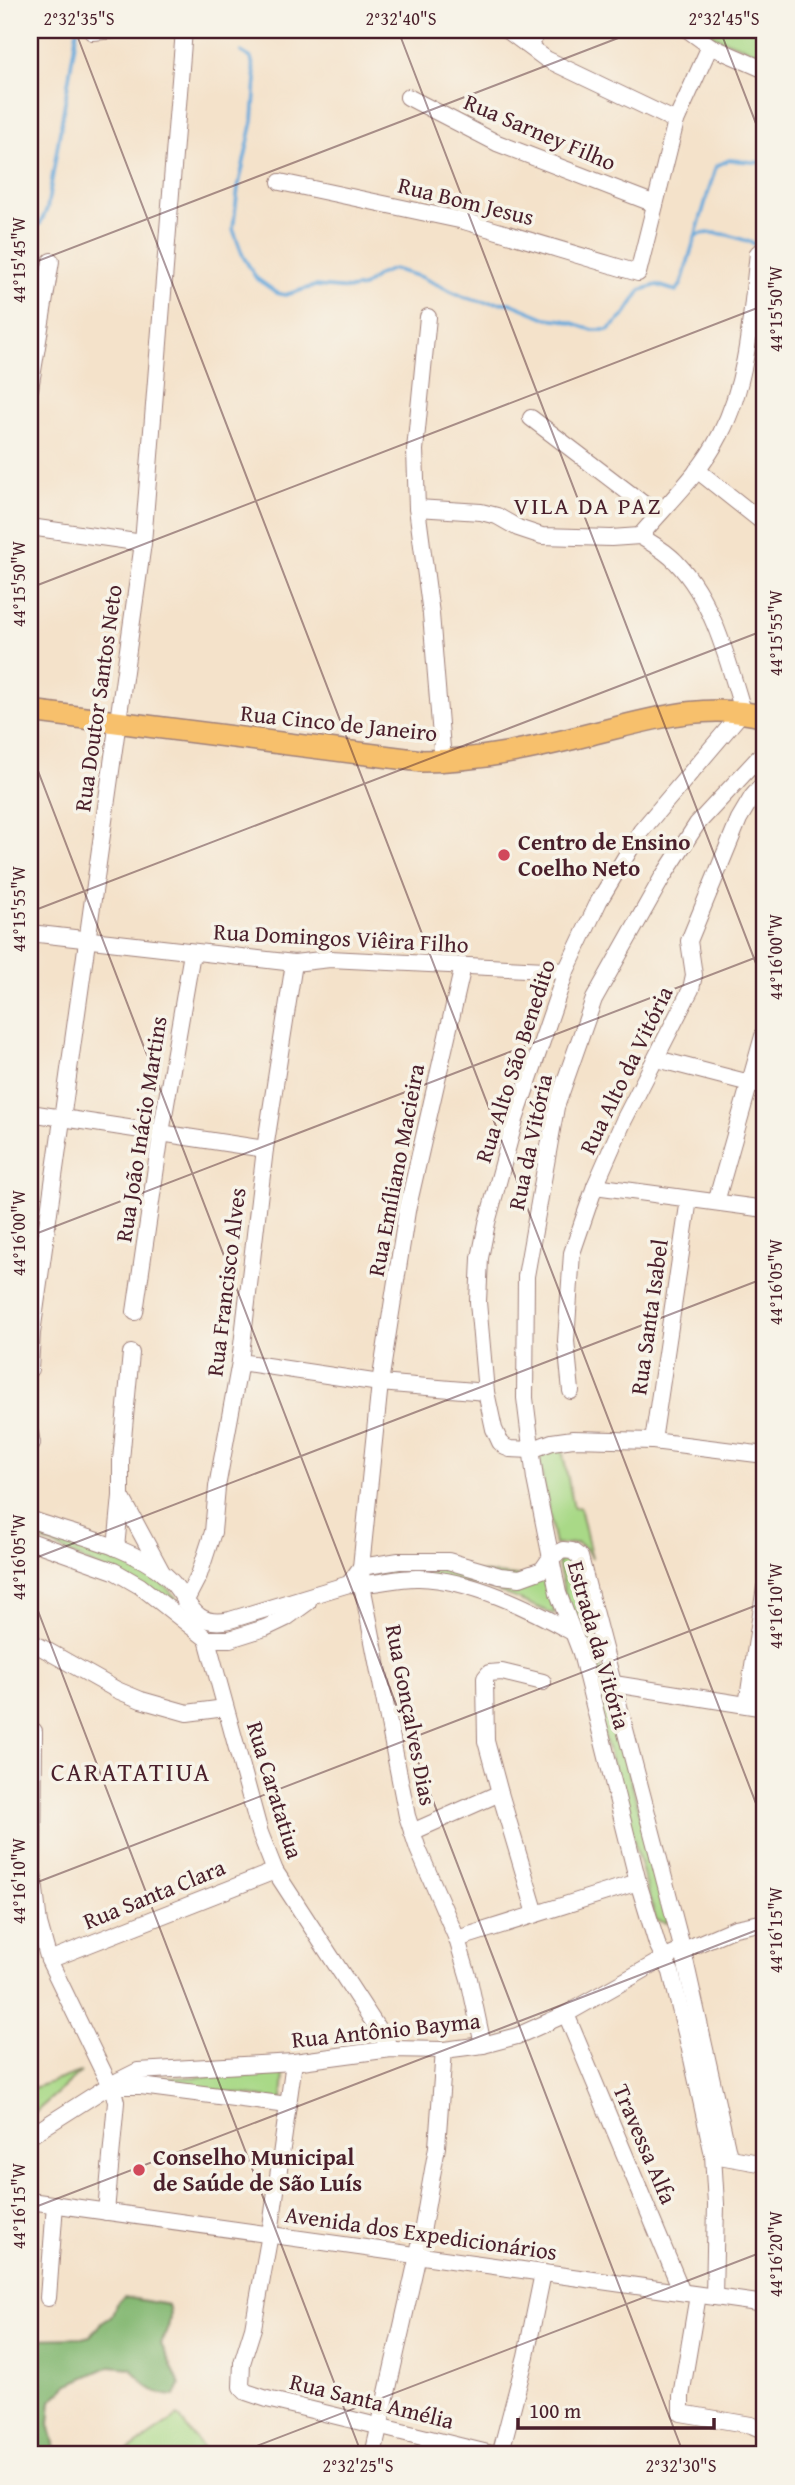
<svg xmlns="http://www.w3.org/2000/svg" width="795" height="2485" viewBox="0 0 795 2485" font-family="'Gentium Book Plus',serif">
  <rect width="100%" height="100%" fill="#f7f3e8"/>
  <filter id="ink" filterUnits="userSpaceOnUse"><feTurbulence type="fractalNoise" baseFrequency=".0143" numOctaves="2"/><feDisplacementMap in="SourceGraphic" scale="14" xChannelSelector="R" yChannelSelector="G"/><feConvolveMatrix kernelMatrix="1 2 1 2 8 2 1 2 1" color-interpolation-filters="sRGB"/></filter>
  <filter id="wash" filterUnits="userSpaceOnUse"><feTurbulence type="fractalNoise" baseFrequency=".00686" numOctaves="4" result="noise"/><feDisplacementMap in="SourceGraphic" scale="28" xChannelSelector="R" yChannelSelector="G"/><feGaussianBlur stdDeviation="1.57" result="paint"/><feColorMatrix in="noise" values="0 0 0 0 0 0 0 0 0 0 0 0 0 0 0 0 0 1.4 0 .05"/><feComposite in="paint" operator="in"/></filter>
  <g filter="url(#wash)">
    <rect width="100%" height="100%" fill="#f4e2ca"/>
    <!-- green -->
    <g fill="#a9d987" stroke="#7a7c59" stroke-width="2">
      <polygon points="705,30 765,30 765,55 715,37"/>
      <polygon points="561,1445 574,1508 580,1507 592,1559 586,1549 577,1543 555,1545 539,1460 545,1451"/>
      <path d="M30,1524C80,1541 143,1554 176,1598L175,1602L173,1604L30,1534Z"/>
      <polygon points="572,1556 668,1921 666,1923 656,1920 567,1604 558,1563 564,1557"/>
      <polygon points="439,1568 544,1579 548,1582 555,1613 553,1614 486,1586 368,1576 372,1569"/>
      <polygon points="81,2072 30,2117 30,2089"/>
      <polygon points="284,2074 282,2100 140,2079"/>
      <polygon points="178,2416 208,2455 121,2455"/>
    </g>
    <!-- forest -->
    <path fill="#86b974" stroke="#686c50" stroke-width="2" d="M124,2297L168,2305C173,2319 167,2331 161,2344L180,2384L175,2396C154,2395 143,2385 131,2368L110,2366L69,2384L51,2401L49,2424L57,2455H30V2339L82,2338L90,2336L100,2324L111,2317L116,2304Z"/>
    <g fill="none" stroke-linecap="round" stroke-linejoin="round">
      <!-- stream -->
      <g stroke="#66a9db" stroke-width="3.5">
        <polyline points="241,52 251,58 256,79 253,121 238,188 233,229 243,256 256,278 277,293 285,295 315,286 350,289 363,287 378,275 393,269 421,277 464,297 484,302 510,303 546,318 563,320 593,330 608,330 624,316 641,290 657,285 676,291 681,285 716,166 729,160 765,163"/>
        <polyline points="30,228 40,224 47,209 77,30"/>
        <path d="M697,235C719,228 744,240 765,248"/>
      </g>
    </g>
  </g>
  <g filter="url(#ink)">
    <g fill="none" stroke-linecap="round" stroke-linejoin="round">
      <!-- minor casing -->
      <g stroke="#9f807a" stroke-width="18">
        <g id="minor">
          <polyline points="507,30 546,59 676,121"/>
          <polyline points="688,30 710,46 765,70"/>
          <polyline points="92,32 116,30"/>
          <polyline points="528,45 540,30"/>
          <polyline points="408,97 497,143 655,204"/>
          <polyline points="280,182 464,221 638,273 676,121 710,46"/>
          <polyline points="428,317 415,450 417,508 431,614 443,761"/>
          <polyline points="30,389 51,261"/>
          <polyline points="531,418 658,515"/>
          <polyline points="697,470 765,524"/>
          <polyline points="417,508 481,512 497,516 518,528 542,536 611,538 640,536"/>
          <polyline points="30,527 143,543"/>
          <path d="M640,536C653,544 666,551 676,562C713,600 728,661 743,711L641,831L599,901L566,971L515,1120L487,1223L480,1258L478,1302L486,1392L494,1429L500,1442L505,1447L510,1449L531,1450L552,1442L573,1439L653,1441L765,1455"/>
          <path d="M640,536C667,504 701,473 720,435C749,379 751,314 758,253"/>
          <polyline points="30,933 294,963 330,959 566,971"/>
          <polyline points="463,966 407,1211 380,1383 361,1567 362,1585 407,1816 418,1849 457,1939 469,1979 483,2045"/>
          <polyline points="657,1059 765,1087"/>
          <polyline points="30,1113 265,1149"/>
          <polyline points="595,1186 765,1209"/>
          <polyline points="716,1202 765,1029"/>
          <polyline points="135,1312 161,1133 192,953"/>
          <polyline points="240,1362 380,1383 486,1392"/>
          <polyline points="30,1369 32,1333 143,543 184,30"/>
          <polyline points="571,1391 566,1341 572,1253 595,1186 624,1120 691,989 694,975 689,941 739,819 752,797 765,782"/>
          <polyline points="30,1433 32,1443"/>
          <polyline points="653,1441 689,1199"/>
          <polyline points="121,1496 163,1574"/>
          <path d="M30,1519C74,1536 127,1544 165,1575C189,1595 189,1629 230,1620L349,1584C373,1586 396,1577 419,1578C472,1580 527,1607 572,1632"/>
          <polyline points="30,1541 114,1571 140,1586 207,1639 230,1639 265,1628 286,1618 308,1602"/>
          <polyline points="116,1548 121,1496 121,1460 131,1353"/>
          <polyline points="349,1584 361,1567 399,1561 448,1561 500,1576 520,1578 542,1570 551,1557 563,1550 572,1551 580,1557 683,1951 729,2157"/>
          <polyline points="185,1602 199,1575 213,1532 217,1487 240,1362 265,1149 294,963"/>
          <polyline points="207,1639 260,1833 275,1871 391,2049"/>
          <polyline points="30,1641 117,1690 141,1700 187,1713 225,1708"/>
          <polyline points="614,1684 765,1708"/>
          <polyline points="747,1705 765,1587"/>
          <polyline points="34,1731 33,1872 39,1924 49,1960 114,2094 116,2102 106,2212"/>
          <polyline points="412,1832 500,1793"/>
          <polyline points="536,1914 500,1793 486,1741 485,1678 489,1673 502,1672 543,1682"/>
          <polyline points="457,1939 638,1882"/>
          <polyline points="49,1960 275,1871"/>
          <polyline points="566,2014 682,2292"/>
          <polyline points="294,2062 270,2234 253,2328 242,2363 241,2387 246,2392 267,2399 496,2455"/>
          <polyline points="112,2086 141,2086 288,2105"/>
          <polyline points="30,2136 110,2085 138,2071 294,2062 391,2049 444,2050 483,2045 517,2036 566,2014 665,1958 735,1928 765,1922"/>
          <polyline points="719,2156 765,2164"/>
          <polyline points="30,2201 765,2304"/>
          <polyline points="698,2295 681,2396 681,2413 751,2425 765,2431"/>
          <polyline points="714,2297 716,2204 713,2155 689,2045 671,1972 657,1944 638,1882 581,1653 558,1593 535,1479 525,1398 526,1276 556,1107 594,999 662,878 697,824 765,751"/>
          <polyline points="48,2298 55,2204"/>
          <polyline points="373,2455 418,2255 437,2147 444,2050"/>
          <polyline points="500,2455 526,2356 543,2273"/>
        </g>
      </g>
      <!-- major casing -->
      <g stroke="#9f807a" stroke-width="24">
        <path id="major" d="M30,711L422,761C479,761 536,748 591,734C649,720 706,701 765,717"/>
      </g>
      <!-- minor -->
      <use href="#minor" stroke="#fff" stroke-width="16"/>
      <!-- major -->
      <use href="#major" stroke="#f7c06c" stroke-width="21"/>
    </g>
  </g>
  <!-- ticks -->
  <path fill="none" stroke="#4a1f2b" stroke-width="2" stroke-opacity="0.45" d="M75,30L765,1827M398,30L765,987M720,30L765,147M30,264L639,30M30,588L765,305M30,750L684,2455M30,912L765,630M30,1236L765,954M30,1560L765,1278M30,1590L362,2455M30,1885L765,1602M30,2209L765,1927M30,2430L39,2455M233,2455L765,2251"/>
  <!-- markers -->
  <g fill="#d1495b" stroke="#f7f3e8" stroke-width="2.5">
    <circle cx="504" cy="855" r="7"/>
    <circle cx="139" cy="2170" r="7"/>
  </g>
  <g text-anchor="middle" stroke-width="7" stroke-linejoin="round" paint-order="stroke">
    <!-- street labels -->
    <g font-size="23" fill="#4a1f2b" stroke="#f7f3e8">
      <text transform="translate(540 132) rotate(23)" y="8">Rua Sarney Filho</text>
      <text transform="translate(466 201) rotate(14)" y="8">Rua Bom Jesus</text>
      <text transform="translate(98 698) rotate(-82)" y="8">Rua Doutor Santos Neto</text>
      <text transform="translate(339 723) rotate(6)" y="8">Rua Cinco de Janeiro</text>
      <text transform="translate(341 938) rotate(3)" y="8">Rua Domingos Viêira Filho</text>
      <text transform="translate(515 1061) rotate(-72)" y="8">Rua Alto São Benedito</text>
      <text transform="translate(626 1070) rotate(-64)" y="8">Rua Alto da Vitória</text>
      <text transform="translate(141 1129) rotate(-81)" y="8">Rua João Inácio Martins</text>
      <text transform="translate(530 1142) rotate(-78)" y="8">Rua da Vitória</text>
      <text transform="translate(396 1170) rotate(-79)" y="8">Rua Emíliano Macieira</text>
      <text transform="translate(226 1282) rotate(-83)" y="8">Rua Francisco Alves</text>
      <text transform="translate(649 1317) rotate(-82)" y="8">Rua Santa Isabel</text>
      <text transform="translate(599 1645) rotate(74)" y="8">Estrada da Vitória</text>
      <text transform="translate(411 1715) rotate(79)" y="8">Rua Gonçalves Dias</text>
      <text transform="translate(275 1790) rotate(73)" y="8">Rua Caratatiua</text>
      <text transform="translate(154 1894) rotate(-22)" y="8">Rua Santa Clara</text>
      <text transform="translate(386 2030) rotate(-6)" y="8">Rua Antônio Bayma</text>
      <text transform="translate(645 2144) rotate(67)" y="8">Travessa Alfa</text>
      <text transform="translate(421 2233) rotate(8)" y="8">Avenida dos Expedicionários</text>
      <text transform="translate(372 2401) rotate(14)" y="8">Rua Santa Amélia</text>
    </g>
    <!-- poi labels -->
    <g font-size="23" font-weight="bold" fill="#4a1f2b" stroke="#f7f3e8" text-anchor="start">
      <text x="518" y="850">Centro de Ensino<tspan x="518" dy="26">Coelho Neto</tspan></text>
      <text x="153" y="2165">Conselho Municipal<tspan x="153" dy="26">de Saúde de São Luís</tspan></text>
    </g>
    <!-- neighbourhood labels -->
    <g font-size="24" letter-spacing="2" fill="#4a1f2b" stroke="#f7f3e8">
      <text x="588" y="514">VILA DA PAZ</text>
    </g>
    <!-- quarter labels -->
    <g font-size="26" letter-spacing="2" fill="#4a1f2b" stroke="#f7f3e8">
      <text x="131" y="1781">CARATATIUA</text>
    </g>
  </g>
  <!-- margin -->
  <rect width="795" height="2485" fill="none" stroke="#f7f3e8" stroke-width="77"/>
  <!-- scale -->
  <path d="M518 2418v10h196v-10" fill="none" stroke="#4a1f2b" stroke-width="3.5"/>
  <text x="529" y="2418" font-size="21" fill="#4a1f2b" stroke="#f7f3e8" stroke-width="5" paint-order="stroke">100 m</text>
  <rect x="38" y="38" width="718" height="2408" fill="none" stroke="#4a1f2b" stroke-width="2.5"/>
  <g font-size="18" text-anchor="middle" fill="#4a1f2b">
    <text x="79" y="25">2°32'35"S</text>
    <text x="401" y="25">2°32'40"S</text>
    <text x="724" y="25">2°32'45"S</text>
    <text transform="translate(19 260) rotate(-90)" y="6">44°15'45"W</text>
    <text transform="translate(776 309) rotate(-90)" y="6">44°15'50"W</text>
    <text transform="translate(19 584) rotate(-90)" y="6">44°15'50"W</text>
    <text transform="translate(776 633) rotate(-90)" y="6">44°15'55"W</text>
    <text transform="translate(19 909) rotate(-90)" y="6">44°15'55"W</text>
    <text transform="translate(776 957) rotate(-90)" y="6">44°16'00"W</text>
    <text transform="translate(19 1233) rotate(-90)" y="6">44°16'00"W</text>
    <text transform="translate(776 1282) rotate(-90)" y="6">44°16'05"W</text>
    <text transform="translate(19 1557) rotate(-90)" y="6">44°16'05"W</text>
    <text transform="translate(776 1606) rotate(-90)" y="6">44°16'10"W</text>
    <text transform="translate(19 1881) rotate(-90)" y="6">44°16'10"W</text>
    <text transform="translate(776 1930) rotate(-90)" y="6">44°16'15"W</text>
    <text transform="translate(19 2206) rotate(-90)" y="6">44°16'15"W</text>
    <text transform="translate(776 2254) rotate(-90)" y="6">44°16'20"W</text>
    <text x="358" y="2472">2°32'25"S</text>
    <text x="681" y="2472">2°32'30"S</text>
  </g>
</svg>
